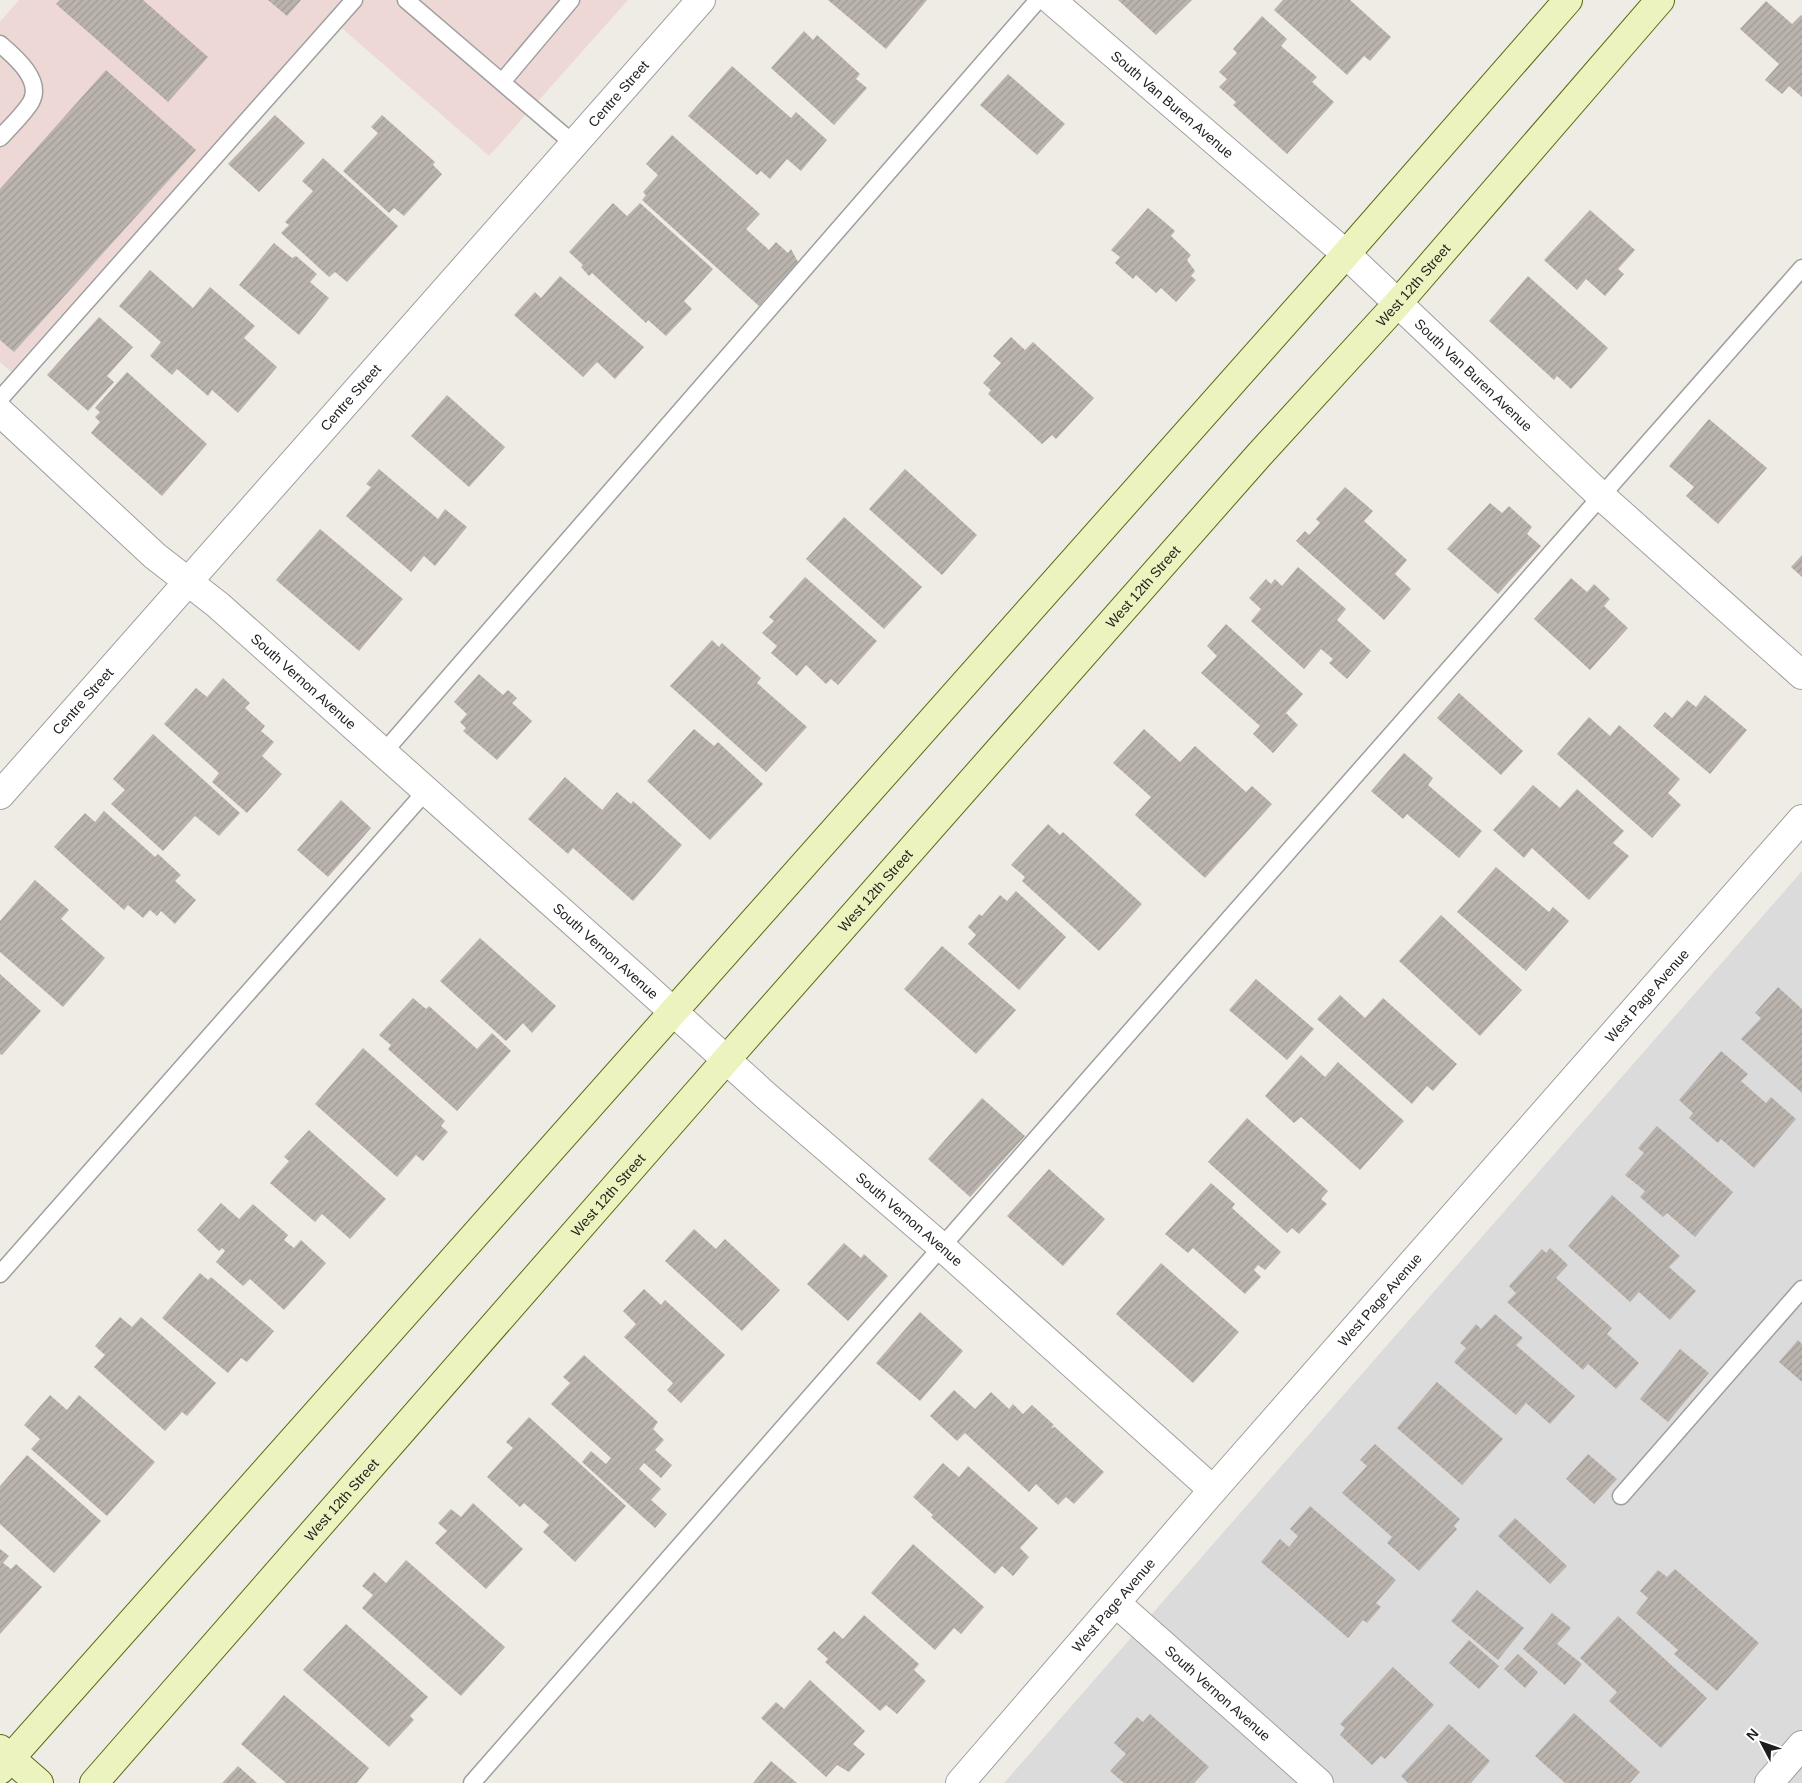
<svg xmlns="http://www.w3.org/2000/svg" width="1802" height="1783" viewBox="0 0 1802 1783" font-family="Arial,sans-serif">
  <defs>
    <pattern id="building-hatch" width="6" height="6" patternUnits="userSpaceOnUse" patternTransform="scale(1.25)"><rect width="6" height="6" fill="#bbb4ae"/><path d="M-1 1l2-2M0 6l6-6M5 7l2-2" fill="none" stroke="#a09a95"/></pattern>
  </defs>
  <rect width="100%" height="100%" fill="#eeece5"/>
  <!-- residential -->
  <polygon fill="#dcdbdb" points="1802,871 1802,1783 1004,1783"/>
  <!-- commercial -->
  <polygon fill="#edd8d6" points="19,0 628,0 489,156 328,16 11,372 0,362 0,22"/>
  <!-- building -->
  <g fill="url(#building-hatch)">
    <polygon points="60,0 143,0 208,57 168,102 56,4"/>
    <polygon points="268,0 301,0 287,16"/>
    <polygon points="828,0 927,0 886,49"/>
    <polygon points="1118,0 1192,0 1156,35"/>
    <polygon points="1283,0 1350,0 1391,37 1370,61 1364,56 1347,75 1274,10"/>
    <polygon points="1766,1 1792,24 1801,15 1802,16 1802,97 1789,86 1782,94 1765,80 1779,64 1740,29"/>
    <polygon points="1262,16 1287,39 1281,46 1317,77 1312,82 1334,102 1287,154 1233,105 1236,102 1219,87 1227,79 1219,72 1237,53 1233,49"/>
    <polygon points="804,31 813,40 817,35 860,74 856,79 867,88 834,125 771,68"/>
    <polygon points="732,66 791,118 796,112 827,140 801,171 787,159 770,179 761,171 757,175 688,116"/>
    <polygon points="106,70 196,150 14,352 0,340 0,189"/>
    <polygon points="1008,74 1065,124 1037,155 980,105"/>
    <polygon points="275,115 305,143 259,192 228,164"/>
    <polygon points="382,115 435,162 433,165 442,174 404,216 394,208 389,213 343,171 378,133 371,127"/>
    <polygon points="672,135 760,214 746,229 769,250 776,242 788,253 791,249 798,262 759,306 642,200 646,195 643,192 658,175 646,164"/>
    <polygon points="323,158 398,226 347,282 335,272 329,277 281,233 289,225 285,222 313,191 302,181"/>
    <polygon points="613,203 627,216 640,203 713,269 684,301 692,309 666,336 648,320 646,323 592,273 589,276 581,267 583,265 569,252"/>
    <polygon points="1148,208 1175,231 1171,236 1191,255 1187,260 1195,271 1191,276 1196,280 1176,302 1161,288 1156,293 1136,275 1133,279 1115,263 1120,257 1111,250"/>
    <polygon points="1590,210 1635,250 1618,269 1624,274 1605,296 1586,279 1577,290 1544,260"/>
    <polygon points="274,243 292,258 296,256 317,274 310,282 329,298 299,335 239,285"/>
    <polygon points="150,270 193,308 210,287 255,326 244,338 277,367 238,413 212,390 208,396 177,369 172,375 150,356 161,342 119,306"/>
    <polygon points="560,276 644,347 615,379 597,362 583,377 514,315 535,292 541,298"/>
    <polygon points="1528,276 1608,348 1571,389 1557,376 1554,380 1489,321"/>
    <polygon points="99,317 133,347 107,376 114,382 88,411 47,375"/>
    <polygon points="1011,337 1025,350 1033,342 1094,398 1056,439 1052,435 1042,444 988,394 991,390 983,383 1001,363 993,356"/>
    <polygon points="127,372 207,444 162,496 91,433 100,422 95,417 100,412 95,408"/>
    <polygon points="447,395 505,447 469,487 411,436"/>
    <polygon points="1709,419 1767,468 1718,524 1686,496 1694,487 1669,466"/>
    <polygon points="379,469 438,519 445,509 467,527 435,566 424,556 411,572 346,516 371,487 366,484"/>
    <polygon points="905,469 977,535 942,575 869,509"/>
    <polygon points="1345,487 1373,511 1364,521 1407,560 1395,574 1411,589 1384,620 1296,541 1305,531 1309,535 1320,523 1316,519"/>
    <polygon points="1490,503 1502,513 1509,506 1532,527 1527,534 1541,546 1498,594 1447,549"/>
    <polygon points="844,517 922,587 884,629 806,559"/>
    <polygon points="320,529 403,599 359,651 276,580"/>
    <polygon points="1802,555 1802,577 1791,567"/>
    <polygon points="1298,567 1346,609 1337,620 1371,651 1347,679 1329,663 1333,659 1321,649 1304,669 1251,621 1261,609 1249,598 1266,579 1271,584 1275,579 1282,586"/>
    <polygon points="805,577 877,641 838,685 831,679 826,684 806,665 797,676 771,653 777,646 762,633 774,621 769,617"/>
    <polygon points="1571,578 1587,592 1594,584 1610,599 1604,606 1628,628 1590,670 1534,619"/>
    <polygon points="1226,624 1303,694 1286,713 1298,725 1273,753 1253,734 1260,726 1201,673 1217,656 1207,646"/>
    <polygon points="712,640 719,647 722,643 761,678 757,683 807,727 766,772 670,686"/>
    <polygon points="479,674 503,695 508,690 517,698 512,703 532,721 497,760 463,731 466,728 460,722 467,714 454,702"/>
    <polygon points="223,678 250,703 245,708 265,726 261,731 274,742 262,756 282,774 247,813 212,782 219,773 164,724 196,688 207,697"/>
    <polygon points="1459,693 1523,751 1501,775 1437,718"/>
    <polygon points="1705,695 1747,730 1710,774 1653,726 1665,712 1672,718 1687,700 1696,707"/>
    <polygon points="1589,717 1610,736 1619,725 1680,779 1668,793 1681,805 1652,838 1557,754"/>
    <polygon points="694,729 714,746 718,742 763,784 710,840 647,781"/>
    <polygon points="1144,729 1180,762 1195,746 1246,792 1252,786 1272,804 1205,878 1135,815 1151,797 1113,763"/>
    <polygon points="153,734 240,813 219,836 195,816 163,851 111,804 125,790 113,779"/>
    <polygon points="1404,753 1433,778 1428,785 1482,831 1459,858 1407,814 1403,819 1371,791"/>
    <polygon points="565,777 602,810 617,792 631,804 633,801 682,845 633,901 573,848 568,854 528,819"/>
    <polygon points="1533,785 1560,808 1577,789 1624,831 1613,843 1629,856 1589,900 1532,848 1524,858 1493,830"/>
    <polygon points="341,800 371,828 328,877 297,850"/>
    <polygon points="104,811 155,857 158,854 181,875 175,881 196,900 175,924 161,911 157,916 150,910 143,918 128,905 124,910 54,847 85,813 95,822"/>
    <polygon points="1048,824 1060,835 1063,832 1142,904 1099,951 1022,881 1025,877 1011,865"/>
    <polygon points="1496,867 1549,912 1553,907 1569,921 1526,971 1457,912"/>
    <polygon points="35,880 69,910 61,919 105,958 63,1007 0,952 0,921"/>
    <polygon points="1016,891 1066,937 1019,990 968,944 976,935 968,927 979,914 982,916 1000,895 1007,901"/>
    <polygon points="1441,915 1522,990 1480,1036 1399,961"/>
    <polygon points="480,938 556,1006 532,1033 523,1023 506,1041 440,981"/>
    <polygon points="942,946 1016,1010 976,1054 904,989"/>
    <polygon points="0,974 41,1011 2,1055 0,1054"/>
    <polygon points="1256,979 1314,1029 1287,1060 1229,1010"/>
    <polygon points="1778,987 1802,1009 1802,1093 1741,1039 1761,1018 1755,1013"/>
    <polygon points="1340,995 1365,1018 1383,998 1457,1064 1433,1091 1427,1086 1412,1104 1317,1019"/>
    <polygon points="413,998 426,1009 429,1006 477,1049 492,1033 511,1051 457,1111 388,1049 391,1045 379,1035"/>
    <polygon points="363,1048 445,1121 441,1126 448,1132 423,1161 416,1155 397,1177 315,1104"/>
    <polygon points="1721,1051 1748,1074 1741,1081 1766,1103 1771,1097 1796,1119 1754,1168 1721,1139 1718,1143 1689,1118 1693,1113 1679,1100"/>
    <polygon points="1301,1055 1325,1077 1338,1062 1404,1121 1360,1170 1301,1117 1294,1123 1265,1096"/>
    <polygon points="982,1098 1025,1136 970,1197 928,1159"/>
    <polygon points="1247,1118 1328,1191 1321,1199 1327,1204 1299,1234 1292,1228 1287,1233 1208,1162"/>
    <polygon points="1657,1126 1733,1192 1695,1237 1667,1213 1663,1217 1640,1197 1645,1191 1625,1175 1644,1153 1638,1148"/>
    <polygon points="309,1130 386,1199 350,1239 322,1214 315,1222 270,1183 289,1161 284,1157"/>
    <polygon points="1049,1169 1105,1219 1063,1266 1007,1216"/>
    <polygon points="1211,1183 1235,1204 1232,1208 1281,1252 1265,1270 1258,1265 1254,1270 1261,1277 1245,1294 1193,1248 1188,1253 1165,1234"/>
    <polygon points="1612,1195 1680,1256 1669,1267 1696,1291 1670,1320 1639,1292 1630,1302 1568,1246"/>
    <polygon points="221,1203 239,1219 253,1204 288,1235 284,1240 294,1248 301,1240 326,1263 284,1310 250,1279 243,1286 216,1262 225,1251 222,1248 219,1251 197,1230"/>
    <polygon points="694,1229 716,1249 725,1239 780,1290 742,1331 665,1261"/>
    <polygon points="844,1243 861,1258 864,1254 888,1276 848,1321 807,1284"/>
    <polygon points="1550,1248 1568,1265 1556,1278 1612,1328 1607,1334 1639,1363 1616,1389 1588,1364 1583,1370 1507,1302 1516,1293 1509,1286 1542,1249 1546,1253"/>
    <polygon points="1161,1263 1239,1332 1193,1383 1116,1314"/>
    <polygon points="200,1273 208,1280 211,1277 274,1331 247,1362 241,1358 228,1373 162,1318"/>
    <polygon points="644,1289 661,1305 665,1300 725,1355 681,1403 667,1390 673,1383 624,1337 636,1324 623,1311"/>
    <polygon points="920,1312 963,1351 920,1401 876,1363"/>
    <polygon points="1495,1314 1523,1338 1516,1345 1575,1396 1550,1424 1526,1403 1516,1415 1454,1362 1466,1348 1460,1343 1476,1324 1481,1329"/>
    <polygon points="120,1317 132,1327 141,1317 216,1383 187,1416 182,1412 165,1431 94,1367 105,1355 95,1346"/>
    <polygon points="1798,1340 1802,1344 1802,1382 1779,1362"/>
    <polygon points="1680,1349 1709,1373 1668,1422 1640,1399"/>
    <polygon points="584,1355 658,1422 653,1429 664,1440 655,1450 672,1465 661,1478 644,1463 639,1469 661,1489 651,1500 667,1514 655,1528 582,1462 591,1451 606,1464 611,1458 551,1404 570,1383 563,1377"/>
    <polygon points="1437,1382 1503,1439 1462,1485 1397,1428"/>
    <polygon points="954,1390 975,1409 991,1392 1009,1409 1013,1404 1023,1414 1032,1405 1054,1425 1051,1428 1055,1427 1104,1472 1074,1504 1066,1497 1058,1505 1036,1484 1029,1492 965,1433 957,1441 930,1416"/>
    <polygon points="50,1395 67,1410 79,1395 155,1462 107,1516 31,1449 40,1439 24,1425"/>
    <polygon points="529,1417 626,1506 575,1562 543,1532 549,1525 524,1503 520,1507 487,1477 513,1448 506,1442"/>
    <polygon points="1375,1444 1460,1519 1454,1526 1457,1529 1419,1571 1387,1543 1392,1537 1342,1493 1367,1466 1360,1460"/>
    <polygon points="1588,1454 1617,1479 1594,1504 1566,1479"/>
    <polygon points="27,1455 101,1521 54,1573 0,1524 0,1486"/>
    <polygon points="943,1463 959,1477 968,1466 1038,1528 1020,1548 1029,1557 1013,1576 1002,1566 995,1574 931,1517 933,1515 913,1497"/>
    <polygon points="473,1503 523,1549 486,1589 435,1543 447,1531 438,1523 451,1509 461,1517"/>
    <polygon points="1310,1506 1396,1580 1376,1603 1381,1607 1367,1623 1363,1620 1348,1638 1261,1562 1280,1539 1289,1547 1298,1536 1290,1529"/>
    <polygon points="1515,1518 1567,1566 1550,1584 1498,1536"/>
    <polygon points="913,1544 984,1607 961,1634 954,1628 935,1650 871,1593"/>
    <polygon points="0,1549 9,1556 3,1563 11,1569 16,1564 42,1587 0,1634"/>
    <polygon points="406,1560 505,1647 461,1696 362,1608 373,1595 362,1586 374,1572 386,1583"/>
    <polygon points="1675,1569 1759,1643 1717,1691 1674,1654 1678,1650 1636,1613 1648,1598 1640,1591 1658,1570 1667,1577"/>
    <polygon points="1477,1590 1524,1628 1498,1660 1451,1621"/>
    <polygon points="1552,1613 1571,1628 1557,1644 1582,1664 1565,1685 1523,1649"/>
    <polygon points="864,1615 919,1664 914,1670 926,1681 897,1714 886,1705 880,1711 825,1662 828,1659 817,1649 834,1631 843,1639"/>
    <polygon points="1618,1616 1707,1698 1661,1748 1609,1701 1617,1692 1580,1658"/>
    <polygon points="346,1624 428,1697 410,1716 414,1720 389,1747 303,1670"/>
    <polygon points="1469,1640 1499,1666 1479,1689 1449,1663"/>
    <polygon points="1518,1654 1538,1672 1525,1688 1504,1669"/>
    <polygon points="1393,1667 1434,1705 1385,1759 1381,1756 1372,1765 1340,1735 1345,1728 1340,1724"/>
    <polygon points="810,1680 865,1731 853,1744 865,1754 849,1772 837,1765 826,1777 761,1718 776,1702 784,1709"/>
    <polygon points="284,1695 369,1768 357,1783 286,1783 241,1744"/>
    <polygon points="1574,1713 1640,1772 1630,1783 1565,1783 1535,1756"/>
    <polygon points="1150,1714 1209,1767 1194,1783 1124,1783 1110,1771 1126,1754 1114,1743 1137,1717 1143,1722"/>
    <polygon points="1449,1724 1490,1761 1471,1783 1408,1783 1401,1776"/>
    <polygon points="771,1761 797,1783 753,1783"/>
    <polygon points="238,1766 257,1783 222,1783"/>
  </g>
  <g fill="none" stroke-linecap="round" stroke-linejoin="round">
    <!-- lane casing -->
    <g stroke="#9f9f9f" stroke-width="19">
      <g id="lane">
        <polyline points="406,0 574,144"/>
        <path d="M0,44C15,57 43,80 31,102C24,114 9,128 0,138"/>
        <polyline points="502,82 571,0"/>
        <polyline points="0,399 354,0"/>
        <polyline points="383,753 1038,0"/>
        <polyline points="0,1274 426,791"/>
        <polyline points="1621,1496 1802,1289"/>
        <path d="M472,1783C916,1278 1356,771 1802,268"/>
      </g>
    </g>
    <!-- street casing -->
    <g stroke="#9f9f9f" stroke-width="30">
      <g id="street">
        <path id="s1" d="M1051,0L1346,254L1600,495L1802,675"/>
        <path id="s2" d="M0,412L155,556L218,605L636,978L764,1094L943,1248L1213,1490"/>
        <path id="s3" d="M0,795L701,0"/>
        <path id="s4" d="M1116,1603L1319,1783"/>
        <path id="s5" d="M960,1783L1213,1490L1802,819"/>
        <polyline points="1769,1783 1802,1745"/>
      </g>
    </g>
    <!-- secondary casing -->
    <g stroke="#5a6a10" stroke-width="30">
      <g id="secondary">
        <polyline points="0,1749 39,1783"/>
        <polyline points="0,1770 1346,254 1568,0"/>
        <path id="s6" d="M94,1783L726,1060L1259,455L1398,303L1660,0"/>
      </g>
    </g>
    <!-- lane -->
    <use href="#lane" stroke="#fff" stroke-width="16"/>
    <!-- street -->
    <use href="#street" stroke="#fff" stroke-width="28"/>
    <!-- secondary -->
    <use href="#secondary" stroke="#edf3be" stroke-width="28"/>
  </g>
  <g text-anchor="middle" stroke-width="4" stroke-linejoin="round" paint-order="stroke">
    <!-- street labels -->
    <g font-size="14" fill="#1e1e1e" stroke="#fff">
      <text dy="5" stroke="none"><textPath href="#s3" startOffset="935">Centre Street</textPath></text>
      <text dy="5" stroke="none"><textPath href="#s1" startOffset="160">South Van Buren Avenue</textPath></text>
      <text dy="5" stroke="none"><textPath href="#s6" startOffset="1996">West 12th Street</textPath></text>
      <text dy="5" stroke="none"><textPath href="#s1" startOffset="565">South Van Buren Avenue</textPath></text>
      <text dy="5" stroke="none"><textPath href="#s3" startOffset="530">Centre Street</textPath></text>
      <text dy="5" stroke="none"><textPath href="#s6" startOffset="1591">West 12th Street</textPath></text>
      <text dy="5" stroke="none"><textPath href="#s2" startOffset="406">South Vernon Avenue</textPath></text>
      <text dy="5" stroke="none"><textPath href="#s3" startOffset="125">Centre Street</textPath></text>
      <text dy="5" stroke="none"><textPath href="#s6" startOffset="1186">West 12th Street</textPath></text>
      <text dy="5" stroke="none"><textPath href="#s2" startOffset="811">South Vernon Avenue</textPath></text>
      <text dy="5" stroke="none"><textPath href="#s5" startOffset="1045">West Page Avenue</textPath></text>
      <text dy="5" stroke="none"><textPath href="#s6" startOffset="781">West 12th Street</textPath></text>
      <text dy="5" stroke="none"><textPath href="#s2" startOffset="1216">South Vernon Avenue</textPath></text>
      <text dy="5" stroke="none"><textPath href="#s5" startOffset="640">West Page Avenue</textPath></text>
      <text dy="5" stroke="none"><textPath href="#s6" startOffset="376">West 12th Street</textPath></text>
      <text dy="5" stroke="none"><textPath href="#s5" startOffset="235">West Page Avenue</textPath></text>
      <text dy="5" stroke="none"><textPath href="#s4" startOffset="136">South Vernon Avenue</textPath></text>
    </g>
  </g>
  <!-- north arrow -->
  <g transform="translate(1762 1743) rotate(311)" stroke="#ffffff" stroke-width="4" paint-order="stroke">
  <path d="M0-4L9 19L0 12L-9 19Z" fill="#1e1e1e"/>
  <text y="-8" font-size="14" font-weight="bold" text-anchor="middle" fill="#1e1e1e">N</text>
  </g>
</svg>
